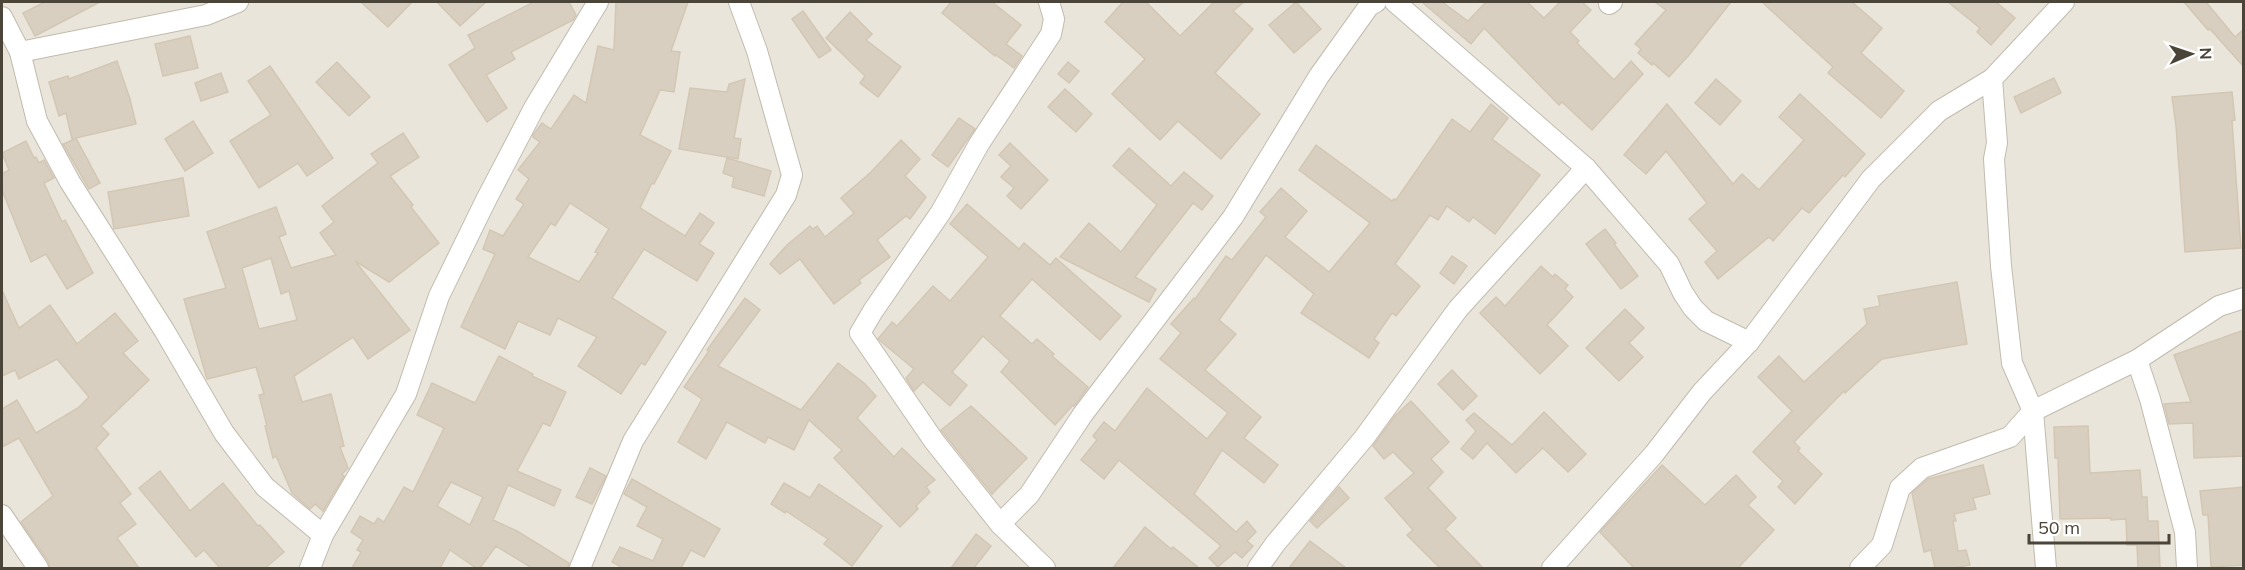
<svg xmlns="http://www.w3.org/2000/svg" width="2245" height="570" viewBox="0 0 2245 570" font-family="Mulish,sans-serif">
  <rect width="100%" height="100%" fill="#f6f3ec"/>
  <!-- residential -->
  <rect fill="#eae5da" x="2" y="2" width="2241" height="566"/>
  <!-- building -->
  <g fill="#d8cfc1" stroke="#d3c7b4" stroke-width="1.5" fill-rule="evenodd">
    <polygon points="45,2 100,2 35,36 23,13"/>
    <polygon points="361,2 412,2 388,27"/>
    <polygon points="437,2 486,2 460,26"/>
    <polygon points="534,2 569,2 576,15 573,20 511,52 515,59 486,75 507,108 487,122 449,65 475,48 468,35"/>
    <path d="M616,2H688L671,51L680,52L674,92L660,90L640,135L671,151L654,184L652,183L640,208L685,236L700,213L714,223L699,244L714,253L697,281L644,249L612,298L666,332L645,365L641,363L621,394L578,366L597,337L558,318L550,335L518,321L505,349L461,327L495,254L483,249L490,230L503,236L524,204L516,199L529,179L518,170L540,142L533,137V135L542,123L551,129L574,95L586,103L598,46L614,50ZM570,203L609,229L595,252L598,253L579,282L528,257L551,223L555,226Z"/>
    <polygon points="951,2 992,2 1021,25 1006,44 1022,56 1014,68 996,55 995,56 942,13"/>
    <polygon points="1123,2 1146,2 1180,36 1214,2 1244,2 1233,11 1253,29 1215,73 1260,114 1221,159 1178,121 1160,140 1112,94 1145,59 1105,22"/>
    <polygon points="1296,2 1321,29 1294,53 1269,25"/>
    <polygon points="1422,2 1442,2 1468,21 1486,2 1527,2 1544,18 1560,2 1582,2 1591,10 1570,32 1579,41 1577,43 1614,80 1631,61 1643,74 1592,130 1562,102 1559,105 1484,28 1471,44"/>
    <polygon points="1655,2 1731,2 1689,55 1669,77 1653,63 1652,65 1638,53 1641,49 1635,44 1666,10"/>
    <polygon points="1762,2 1852,2 1882,28 1861,53 1904,91 1881,118 1828,73 1833,67"/>
    <polygon points="1948,2 1996,2 2015,18 1991,45 1977,32 1980,28"/>
    <polygon points="2184,2 2206,2 2235,37 2244,29 2244,67 2210,29 2208,30"/>
    <polygon points="803,11 831,50 819,58 792,19"/>
    <polygon points="850,12 872,34 866,40 901,67 878,97 860,83 865,76 826,38"/>
    <polygon points="190,36 198,68 163,76 155,44"/>
    <polygon points="117,61 130,99 136,124 76,138 100,183 89,189 63,144 75,139 72,139 66,113 59,116 49,82 68,76 69,79"/>
    <polygon points="337,62 370,97 349,116 316,82"/>
    <polygon points="1068,62 1079,71 1069,83 1058,74"/>
    <polygon points="270,66 333,158 307,176 298,163 259,188 230,141 271,115 248,81"/>
    <polygon points="221,73 228,92 201,101 195,83"/>
    <polygon points="2054,78 2061,93 2021,113 2014,97"/>
    <polygon points="745,79 734,138 741,139 738,159 679,149 690,88 727,92 729,84"/>
    <polygon points="1716,79 1741,101 1720,125 1695,103"/>
    <polygon points="1065,89 1092,114 1076,132 1048,107"/>
    <polygon points="2232,92 2235,120 2232,121 2241,248 2185,252 2176,126 2172,97"/>
    <polygon points="1800,94 1865,154 1845,177 1843,175 1809,213 1802,208 1773,241 1769,237 1718,279 1705,262 1717,251 1689,219 1707,203 1666,151 1646,174 1624,155 1667,104 1733,184 1742,174 1759,190 1804,140 1779,117"/>
    <polygon points="1491,104 1508,118 1492,139 1540,175 1495,234 1473,217 1469,222 1447,206 1438,220 1430,215 1395,264 1420,286 1396,316 1392,313 1374,339 1379,343 1369,358 1301,313 1314,294 1266,255 1219,320 1236,334 1205,370 1261,417 1244,438 1278,465 1264,483 1222,450 1194,494 1236,532 1247,521 1256,532 1247,541 1253,546 1242,558 1235,552 1218,567 1209,558 1221,546 1119,460 1104,479 1081,460 1097,440 1093,436 1104,422 1115,431 1147,388 1207,439 1228,413 1160,359 1181,333 1171,324 1194,298 1195,299 1226,256 1232,260 1266,217 1260,212 1281,188 1307,211 1285,237 1329,272 1370,223 1299,170 1316,145 1392,201 1394,199 1396,200 1452,119 1470,132"/>
    <polygon points="959,118 975,129 948,167 932,155"/>
    <polygon points="193,121 213,153 185,171 165,139"/>
    <path d="M403,133L419,157L390,176L413,205L411,207L439,243L389,282L355,261L410,330L368,359L353,337L294,376L302,402L331,394L344,446L340,447L348,468L342,474L344,476L323,511L315,504L310,509L292,493L276,456L273,458L265,426H267L259,395L264,394L256,367L207,379L184,299L226,288L207,232L276,207L286,234L279,237L291,268L336,255L320,233L334,222L322,206L378,163L371,154ZM271,258L281,294L289,291L297,320L259,329L242,268Z"/>
    <polygon points="901,140 920,159 905,176 926,197 910,219 906,216 877,240 890,257 859,280 861,283 834,304 800,259 780,274 770,264 787,245 810,226 813,229 817,226 825,237 854,213 841,198 871,172"/>
    <polygon points="26,141 34,158 36,157 39,163 44,160 54,178 44,183 62,222 65,220 93,273 67,289 46,254 31,262 2,190 2,174 9,170 2,153"/>
    <polygon points="1010,143 1048,180 1021,209 1007,196 1014,188 1001,177 1011,166 999,155"/>
    <polygon points="1129,148 1171,186 1184,172 1213,196 1202,210 1193,203 1135,277 1156,289 1149,302 1060,257 1089,223 1121,252 1157,205 1113,166"/>
    <polygon points="727,158 771,171 764,196 732,187 734,177 723,173"/>
    <polygon points="183,178 189,216 114,229 108,192"/>
    <polygon points="967,204 1019,249 1024,243 1050,265 1056,258 1121,316 1100,340 1032,279 1000,316 1032,344 1037,339 1054,354 1052,356 1088,387 1074,406 1073,405 1055,425 1001,372 1010,361 983,336 952,372 967,385 950,406 923,382 914,391 906,378 914,369 878,339 892,322 897,326 933,286 950,301 988,257 950,224"/>
    <polygon points="1605,229 1616,243 1614,244 1638,276 1621,289 1586,244"/>
    <polygon points="1452,256 1467,266 1454,284 1440,273"/>
    <polygon points="1541,266 1553,277 1555,274 1568,285 1565,289 1573,297 1547,325 1568,346 1540,374 1480,313 1496,297 1505,306"/>
    <polygon points="1957,282 1967,344 1882,359 1845,393 1844,391 1794,442 1800,448 1798,451 1822,474 1795,504 1778,487 1783,481 1753,452 1792,411 1758,377 1779,356 1804,382 1867,324 1864,309 1880,306 1878,296"/>
    <polygon points="2,290 19,328 50,305 77,344 115,313 138,341 123,353 149,380 101,426 109,434 96,448 131,494 120,503 136,524 117,538 139,568 50,568 48,561 21,522 53,496 19,438 2,447 2,409 17,400 36,433 78,408 89,397 57,359 19,379 15,370 2,376"/>
    <polygon points="745,298 760,310 718,366 801,410 838,363 864,383 876,396 857,418 894,457 902,448 935,480 926,487 930,492 916,506 918,509 900,527 834,458 842,450 809,420 794,450 768,437 765,443 727,422 706,459 678,442 702,399 684,387 709,351 707,350"/>
    <polygon points="1625,309 1644,328 1629,343 1643,357 1619,381 1586,348"/>
    <polygon points="2244,330 2244,456 2194,458 2193,423 2169,424 2164,404 2191,402 2174,355"/>
    <path d="M499,356L533,374L532,376L566,392L550,426L543,423L517,471L561,490L554,506L508,485L493,520L517,531L569,563L568,568H532L496,546L480,568H476L450,550L440,568H352L361,552L357,550L363,540L351,532L360,516L374,524L378,518L384,522L404,487L413,492L444,428L417,415L432,383L475,403ZM451,482L483,497L470,525L437,506Z"/>
    <polygon points="1452,370 1477,396 1463,410 1438,384"/>
    <polygon points="1411,401 1449,442 1431,459 1443,472 1428,488 1456,518 1445,529 1483,568 1440,568 1407,535 1413,530 1385,498 1414,473 1393,452 1384,459 1373,446 1395,416"/>
    <polygon points="971,406 1027,458 992,494 941,430"/>
    <polygon points="1544,412 1586,454 1568,472 1543,448 1516,473 1487,443 1473,459 1461,449 1476,431 1466,420 1474,413 1512,445"/>
    <polygon points="2088,426 2090,473 2140,470 2142,497 2147,497 2148,521 2158,521 2160,568 2138,568 2137,545 2127,545 2126,519 2111,520 2111,518 2060,519 2058,458 2055,458 2054,427"/>
    <polygon points="1662,465 1705,505 1736,475 1756,497 1748,505 1774,530 1738,568 1634,568 1600,532"/>
    <polygon points="1983,465 1990,494 1973,498 1976,509 1954,514 1956,521 1953,521 1958,551 1966,550 1970,565 1953,568 1935,568 1931,550 1924,552 1912,493 1928,479"/>
    <polygon points="590,468 606,476 592,504 576,497"/>
    <polygon points="160,471 190,511 223,483 258,526 260,525 284,552 265,568 220,568 204,550 196,557 139,488"/>
    <polygon points="632,479 720,529 704,557 691,550 681,568 623,568 612,562 620,547 653,561 663,539 637,526 647,507 624,494"/>
    <polygon points="784,483 810,498 819,484 882,526 852,566 824,544 828,539 786,511 785,513 771,504"/>
    <polygon points="1339,487 1349,498 1317,528 1310,521"/>
    <polygon points="2244,487 2244,565 2211,567 2208,515 2203,515 2200,491"/>
    <polygon points="1145,527 1171,549 1173,547 1199,568 1113,568"/>
    <polygon points="976,534 991,546 974,568 951,568"/>
    <polygon points="1310,541 1346,568 1289,568"/>
  </g>
  <g fill="none" stroke-linecap="round" stroke-linejoin="round">
    <!-- minor casing -->
    <g stroke="#c2bbae" stroke-width="22">
      <g id="minor">
        <polyline points="1395,2 1586,168 1669,264 1683,293 1693,308 1706,321 1749,342"/>
        <polyline points="1609,4 1612,2"/>
        <polyline points="2,17 20,52 37,121 70,182 164,330 224,433 265,487 323,535"/>
        <polyline points="20,52 206,15 238,2"/>
        <polyline points="1992,79 1997,143 1994,159 2001,266 2012,363 2033,411 2046,568"/>
        <polyline points="2137,360 2150,399 2185,532 2187,568"/>
        <polyline points="2,515 38,568"/>
        <polyline points="1000,524 1029,495 1083,414 1233,217 1319,76 1369,6 1376,2"/>
        <polyline points="310,568 323,535 406,394 439,296 486,200 534,108 598,2"/>
        <polyline points="580,568 633,441 786,195 792,175 757,51 739,2"/>
        <polyline points="1045,568 1000,524 934,441 860,333 873,311 941,212 979,144 1051,34 1054,19 1049,2"/>
        <polyline points="1258,568 1275,544 1364,438 1458,309 1586,168"/>
        <polyline points="1552,568 1654,454 1702,392 1749,342 1871,179 1939,111 1992,79 2064,2"/>
        <polyline points="1860,568 1882,545 1900,488 1922,468 2010,437 2033,411 2137,360 2219,306 2244,298"/>
      </g>
    </g>
    <!-- minor -->
    <use href="#minor" stroke="#fff" stroke-width="20"/>
  </g>
  <!-- border -->
  <rect width="2245" height="570" fill="none" stroke="#4b4439" stroke-width="6"/>
  <!-- north arrow -->
  <g transform="translate(2191 54) rotate(88)" stroke="#ffffff" stroke-width="4.5" paint-order="stroke">
  <path d="M0-4.5L10 22L0 15L-10 22Z" fill="#4b4439"/>
  <text y="-9" font-size="16" font-weight="bold" text-anchor="middle" fill="#4b4439">N</text>
  </g>
  <!-- scale -->
  <path d="M2029 534v9h140v-9" fill="none" stroke="#4b4439" stroke-width="3"/>
  <text x="2038" y="534" font-size="18" fill="#4b4439" stroke="#ffffff" stroke-width="4.5" paint-order="stroke">50 m</text>
</svg>
